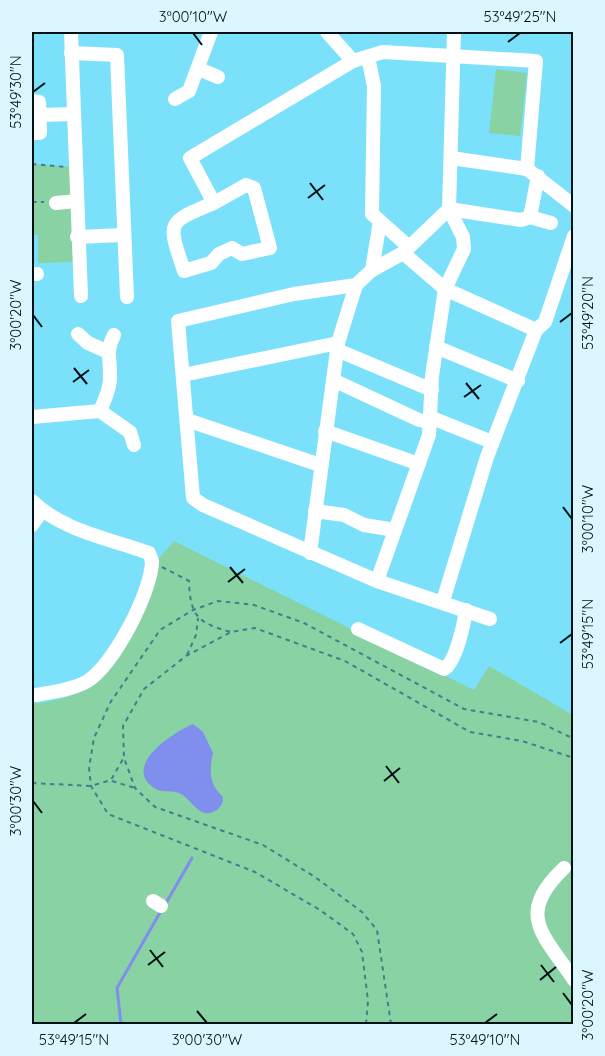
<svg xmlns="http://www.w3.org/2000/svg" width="605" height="1056" viewBox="0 0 605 1056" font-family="Quicksand,sans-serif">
  <rect width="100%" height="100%" fill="#7be1fa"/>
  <!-- green -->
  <g fill="#88d2a3">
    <polygon points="496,69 527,73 520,136 489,133"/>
    <polygon points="32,164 72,167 75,262 38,263 38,235 32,235"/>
    <path d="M174,541L474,690L489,666L573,715V1024H32V704C92,697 116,676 138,619C145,602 146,578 156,562C161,555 169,548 174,541Z"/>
  </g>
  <!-- water -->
  <path fill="#808eee" d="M193,724L203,732L213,753C209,771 209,784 223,797C223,802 222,805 218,809C200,823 193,799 179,793C172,790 164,793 156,789C119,767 174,732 193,724Z"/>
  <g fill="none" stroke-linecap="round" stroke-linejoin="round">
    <!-- stream -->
    <g stroke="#808eee" stroke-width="3">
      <polyline points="166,903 192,858"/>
      <polyline points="121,1024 117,988 162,909"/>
    </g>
    <!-- path -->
    <g stroke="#417e8e" stroke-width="2" stroke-dasharray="4.5 4.5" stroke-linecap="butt">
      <polyline points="32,164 66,167"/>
      <polyline points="32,202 44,202"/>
      <path d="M162,567L189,581C190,616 198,623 231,632"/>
      <polyline points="187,655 196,635 198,618"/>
      <polyline points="112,781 135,788"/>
      <polyline points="32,783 91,786 111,780 123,759"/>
      <polyline points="366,1024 368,1001 362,952 353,934 320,910 255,872 108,814 91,786 89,768 94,738 110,703 160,630 193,610 218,601 254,605 304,623 464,709 539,722 574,739"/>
      <polyline points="391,1024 377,930 362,912 315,877 263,845 155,807 135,788 124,758 123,726 144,689 186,656 231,632 255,628 345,661 470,732 522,741 574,758"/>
    </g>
    <!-- minor -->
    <g stroke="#fff" stroke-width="14">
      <polyline points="71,32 81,296"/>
      <polyline points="327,32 353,61"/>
      <polyline points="454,32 449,209 403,253 372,270 356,285 294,294 178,321 193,498 203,505 377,581 490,619"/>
      <polyline points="71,53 117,55 127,297"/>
      <polyline points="368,57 374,86 372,214 409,247"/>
      <polyline points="199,69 218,77"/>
      <polyline points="175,99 189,91 211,32"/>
      <polyline points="32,101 39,102 40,133 32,133"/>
      <polyline points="39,115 74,114"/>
      <polyline points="451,158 527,169 574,206"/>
      <polyline points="56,203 76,201"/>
      <path d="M214,203L246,185L254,188L270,248L242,254L232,248L219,254L211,263L184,271C168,222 165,223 214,203L190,158L353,61L383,52L536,61L527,169"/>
      <polyline points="449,209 521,220 530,217 551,223"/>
      <polyline points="530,217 538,176"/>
      <polyline points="77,237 123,235"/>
      <polyline points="403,253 445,289 536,330 487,457 443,601"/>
      <polyline points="372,270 380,221"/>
      <polyline points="32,274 37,274"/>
      <polyline points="536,330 545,322 574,236"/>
      <polyline points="78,334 88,343 106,351"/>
      <polyline points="436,347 518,381"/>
      <polyline points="337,350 432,390"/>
      <polyline points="183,375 338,343"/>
      <polyline points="333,380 419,420 424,421 432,418 492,442"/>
      <polyline points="100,411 130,432 134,445"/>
      <path d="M32,417L100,411C105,399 111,387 110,373C110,357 106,351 114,335"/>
      <polyline points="187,420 320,465"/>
      <polyline points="325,431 419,464"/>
      <path d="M32,501C60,529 106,538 143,551L149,553L152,561C152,591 113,667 86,682C71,690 52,692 36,695"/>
      <polyline points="315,511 344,515 364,525 395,530"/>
      <polyline points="32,525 42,511"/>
      <polyline points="310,553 338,343 356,285"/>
      <polyline points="377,581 429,435 432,376 445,289 464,249 463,237 449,209"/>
      <path d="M358,629L444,669C456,662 464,624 466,610"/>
      <path d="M564,868C515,915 543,934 574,980"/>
      <polyline points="153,901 161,906"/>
    </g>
  </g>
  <!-- ticks -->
  <path fill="none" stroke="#001116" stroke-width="2" d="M193,33L202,45M508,42L520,33M33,92L45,83M310,183L323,200M308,198L325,185M33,315L42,327M560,322L572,313M74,368L87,384M73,382L89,370M466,383L479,399M464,397L481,385M563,507L572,519M230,567L243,583M228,582L245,569M560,643L572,634M386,766L399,783M384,781L400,768M33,801L42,813M150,950L163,967M148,965L165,952M541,965L554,982M540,980L556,967M563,993L572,1005M197,1011L207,1023M74,1023L86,1014M485,1023L497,1014"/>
  <!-- border -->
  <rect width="605" height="1056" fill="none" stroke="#dbf6fe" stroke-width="66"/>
  <rect x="33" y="33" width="539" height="990" fill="none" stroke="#001116" stroke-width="2"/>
  <g font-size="15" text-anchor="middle" fill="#001116">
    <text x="193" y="22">3°00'10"W</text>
    <text x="520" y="22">53°49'25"N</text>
    <text transform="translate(16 92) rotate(-90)" y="5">53°49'30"N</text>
    <text transform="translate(588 313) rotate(-90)" y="5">53°49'20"N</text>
    <text transform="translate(16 315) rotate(-90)" y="5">3°00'20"W</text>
    <text transform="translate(588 519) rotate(-90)" y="5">3°00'10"W</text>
    <text transform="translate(588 634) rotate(-90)" y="5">53°49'15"N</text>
    <text transform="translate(16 801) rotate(-90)" y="5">3°00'30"W</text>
    <text transform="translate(588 1005) rotate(-90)" y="5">3°00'20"W</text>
    <text x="74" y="1045">53°49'15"N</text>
    <text x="207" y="1045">3°00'30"W</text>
    <text x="485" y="1045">53°49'10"N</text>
  </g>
</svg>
